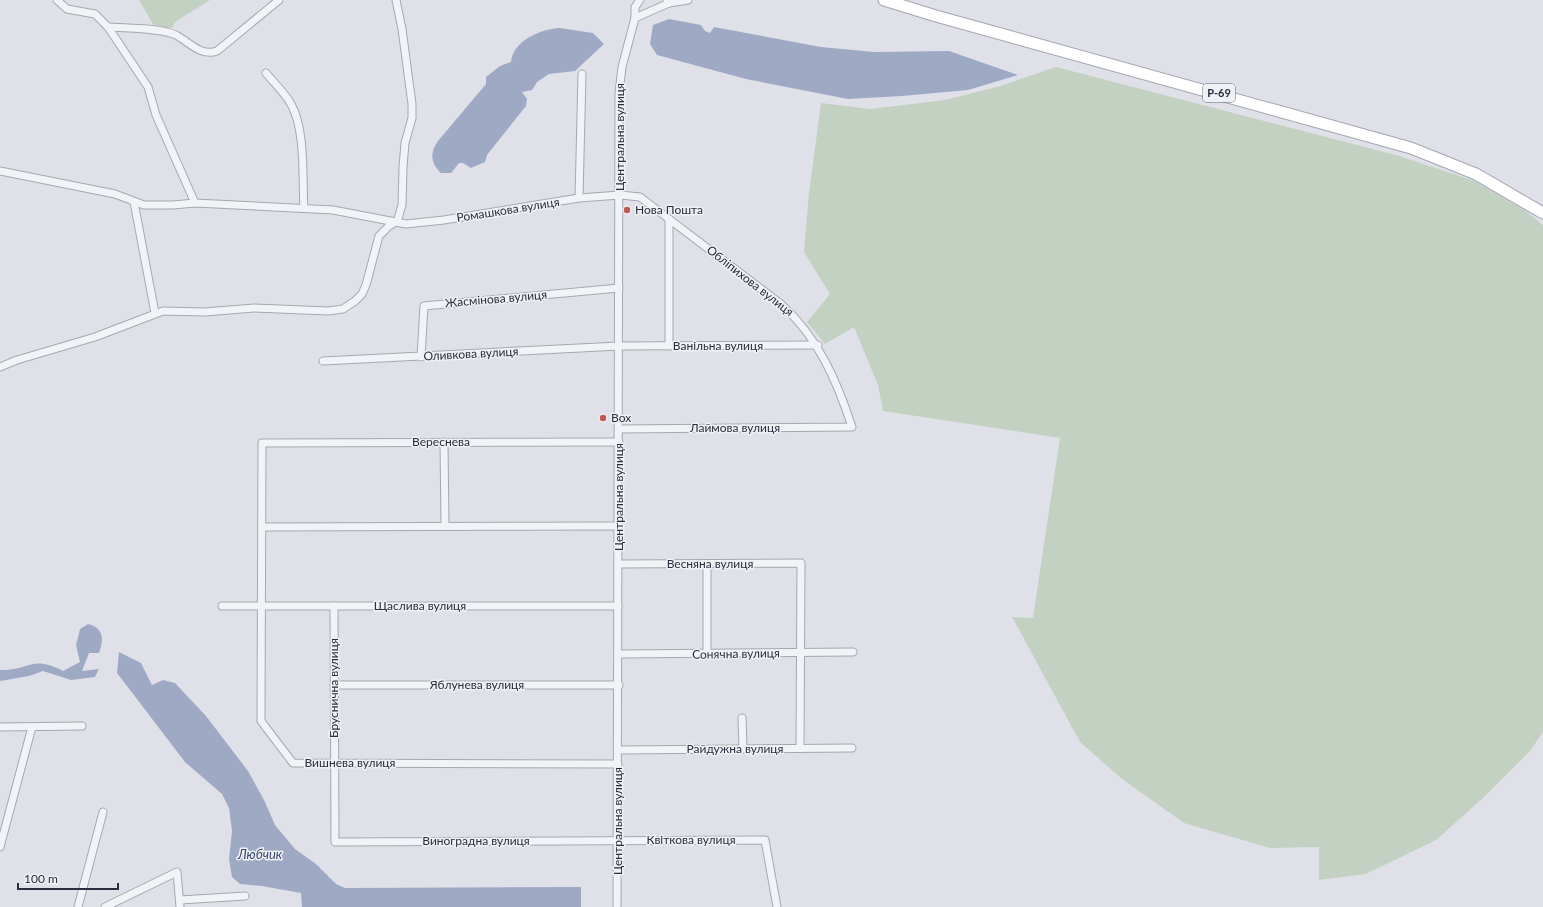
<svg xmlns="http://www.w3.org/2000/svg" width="1543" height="907" viewBox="0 0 1543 907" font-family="Lato,sans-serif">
  <rect width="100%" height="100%" fill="#e0e1e8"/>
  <!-- green -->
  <g fill="#c3d1c2">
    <polygon points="139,0 210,0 175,22 172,28 155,28"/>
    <polygon points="1056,67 1396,155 1475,181 1524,210 1543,225 1543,732 1530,751 1483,798 1436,840 1366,874 1319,880 1319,847 1270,848 1184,823 1122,779 1080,742 1012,617 1033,618 1060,438 883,411 878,385 854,327 825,344 807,322 830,294 804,252 809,193 821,103 870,109 945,100 1000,86"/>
  </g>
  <!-- water -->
  <g fill="#9ea9c4">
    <polygon points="669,19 701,25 705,31 710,33 714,27 821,47 874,52 949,51 1018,75 968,90 902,96 848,99 746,79 657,55 650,44 653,25"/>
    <path d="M560,28L593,33L604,44L575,71L549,74L537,82L532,90L522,92L527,99L526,106L487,155L485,162L471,168L463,163H459L451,173H441C430,162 430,153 438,141L486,84V77L500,66L511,62C513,41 540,29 560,28Z"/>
    <path d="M88,624C104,628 104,639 99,653H89L82,671L99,669L95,677L71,680L43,671L29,676L0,681V670C29,671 32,654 63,671L80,662L76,645L80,629Z"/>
    <polygon points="119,652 141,663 152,685 163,680 175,683 206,716 248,771 264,800 275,825 295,849 316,864 336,884 345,888 581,887 581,907 302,907 301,893 262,886 240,884 232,877 229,859 232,831 229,808 222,794 185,762 130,690 117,673"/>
  </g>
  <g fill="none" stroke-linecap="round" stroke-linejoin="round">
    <!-- street casing -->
    <g stroke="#a6a7b1" stroke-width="9">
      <g id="street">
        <polyline points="57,0 67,9 95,14 108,27 148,87 156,115 195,203"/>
        <polyline points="396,0 402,29 412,104 412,118 405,143 403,167 402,205 397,222"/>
        <polyline points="667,0 669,3 688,0"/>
        <polyline points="635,18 669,3"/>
        <path d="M108,27C126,28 161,28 176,35C189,42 201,57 217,51L279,0"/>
        <path d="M266,73C274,83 285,93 291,104C306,131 302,178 304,208"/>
        <path d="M0,171L115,194L144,205H173L195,203L333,210L406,224L444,220L579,198L620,195L640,197L781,304C818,337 837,381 852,427L619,429"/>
        <polyline points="579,198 582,74"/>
        <polyline points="134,202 155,313"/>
        <polyline points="669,219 669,346"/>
        <polyline points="421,357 424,306 619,288"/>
        <polyline points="323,361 619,346 818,345"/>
        <polyline points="0,367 17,360 95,337 163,311 205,312 254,308 328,311 343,309 355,301 362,294 366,285 379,236 389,226 396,222"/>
        <polyline points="444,442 445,526"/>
        <polyline points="262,527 619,526"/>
        <polyline points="618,564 801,563 800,748"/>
        <polyline points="707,564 707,654"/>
        <polyline points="222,606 618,606"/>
        <polyline points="334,606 335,842 765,840 777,907"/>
        <polyline points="619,654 853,652"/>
        <polyline points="334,685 619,685"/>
        <polyline points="742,718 743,749"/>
        <polyline points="0,727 82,726"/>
        <polyline points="619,750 852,748"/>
        <polyline points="618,764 293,763 261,721 262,443 619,442"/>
        <polyline points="0,847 32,727"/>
        <polyline points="180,900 245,896"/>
        <polyline points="78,907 103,812"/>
        <polyline points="105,907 177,872 180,907"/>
        <polyline points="617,907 619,93 622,67 635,18 635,7 640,0"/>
      </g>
    </g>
    <!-- primary casing -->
    <g stroke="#a1a4b2" stroke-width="13">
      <polyline id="primary" points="884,0 936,16 1411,148 1476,174 1543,213"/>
    </g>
    <!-- street -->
    <use href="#street" stroke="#f2f3f6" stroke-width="7"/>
    <!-- primary -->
    <use href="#primary" stroke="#fff" stroke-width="11"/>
  </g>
  <!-- markers -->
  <g fill="#c15751" stroke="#eff1f5" stroke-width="1.5">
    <circle cx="627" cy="210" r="4"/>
    <circle cx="603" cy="418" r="4"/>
  </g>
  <g text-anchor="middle" stroke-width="3" stroke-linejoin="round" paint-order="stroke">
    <!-- shield labels -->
    <rect fill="#eff1f5" stroke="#656874" stroke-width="1" x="1203" y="84" width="32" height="18" rx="3"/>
    <g font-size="11" font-weight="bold" fill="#2a2d3d">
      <text x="1219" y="97">Р-69</text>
    </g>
    <!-- street labels -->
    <g font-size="12" fill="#2a2d3d" stroke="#eff1f5">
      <text transform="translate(620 137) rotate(-90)" y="4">Центральна вулиця</text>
      <text transform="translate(508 210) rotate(-9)" y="4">Ромашкова вулиця</text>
      <text transform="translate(750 281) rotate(38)" y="4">Обліпихова вулиця</text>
      <text transform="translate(496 299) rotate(-5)" y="4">Жасмінова вулиця</text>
      <text x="718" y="350">Ванільна вулиця</text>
      <text transform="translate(471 354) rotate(-3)" y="4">Оливкова вулиця</text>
      <text x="735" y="432">Лаймова вулиця</text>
      <text x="441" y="446">Вереснева</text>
      <text transform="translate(619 497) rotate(-90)" y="4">Центральна вулиця</text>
      <text x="710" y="568">Весняна вулиця</text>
      <text x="420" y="610">Щаслива вулиця</text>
      <text transform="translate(736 654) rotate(-1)" y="4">Сонячна вулиця</text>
      <text x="477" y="689">Яблунева вулиця</text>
      <text transform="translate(334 688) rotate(-90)" y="4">Бруснична вулиця</text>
      <text x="735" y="753">Райдужна вулиця</text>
      <text x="350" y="767">Вишнева вулиця</text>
      <text transform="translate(618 821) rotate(-90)" y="4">Центральна вулиця</text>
      <text x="691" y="844">Квіткова вулиця</text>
      <text x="476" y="845">Виноградна вулиця</text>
    </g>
    <!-- poi labels -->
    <g font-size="12" fill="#2a2d3d" stroke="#eff1f5" text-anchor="start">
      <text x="635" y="214">Нова Пошта</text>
      <text x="611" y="422">Box</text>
    </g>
    <!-- water labels -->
    <g font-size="13" font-style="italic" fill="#38456d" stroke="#eff1f5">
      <text x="260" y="859">Любчик</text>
    </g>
  </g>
  <!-- scale -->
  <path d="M18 883v6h100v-6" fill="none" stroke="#2a2d3d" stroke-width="2"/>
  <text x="24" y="883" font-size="12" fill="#2a2d3d" stroke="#eff1f5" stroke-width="3" paint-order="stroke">100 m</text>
</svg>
